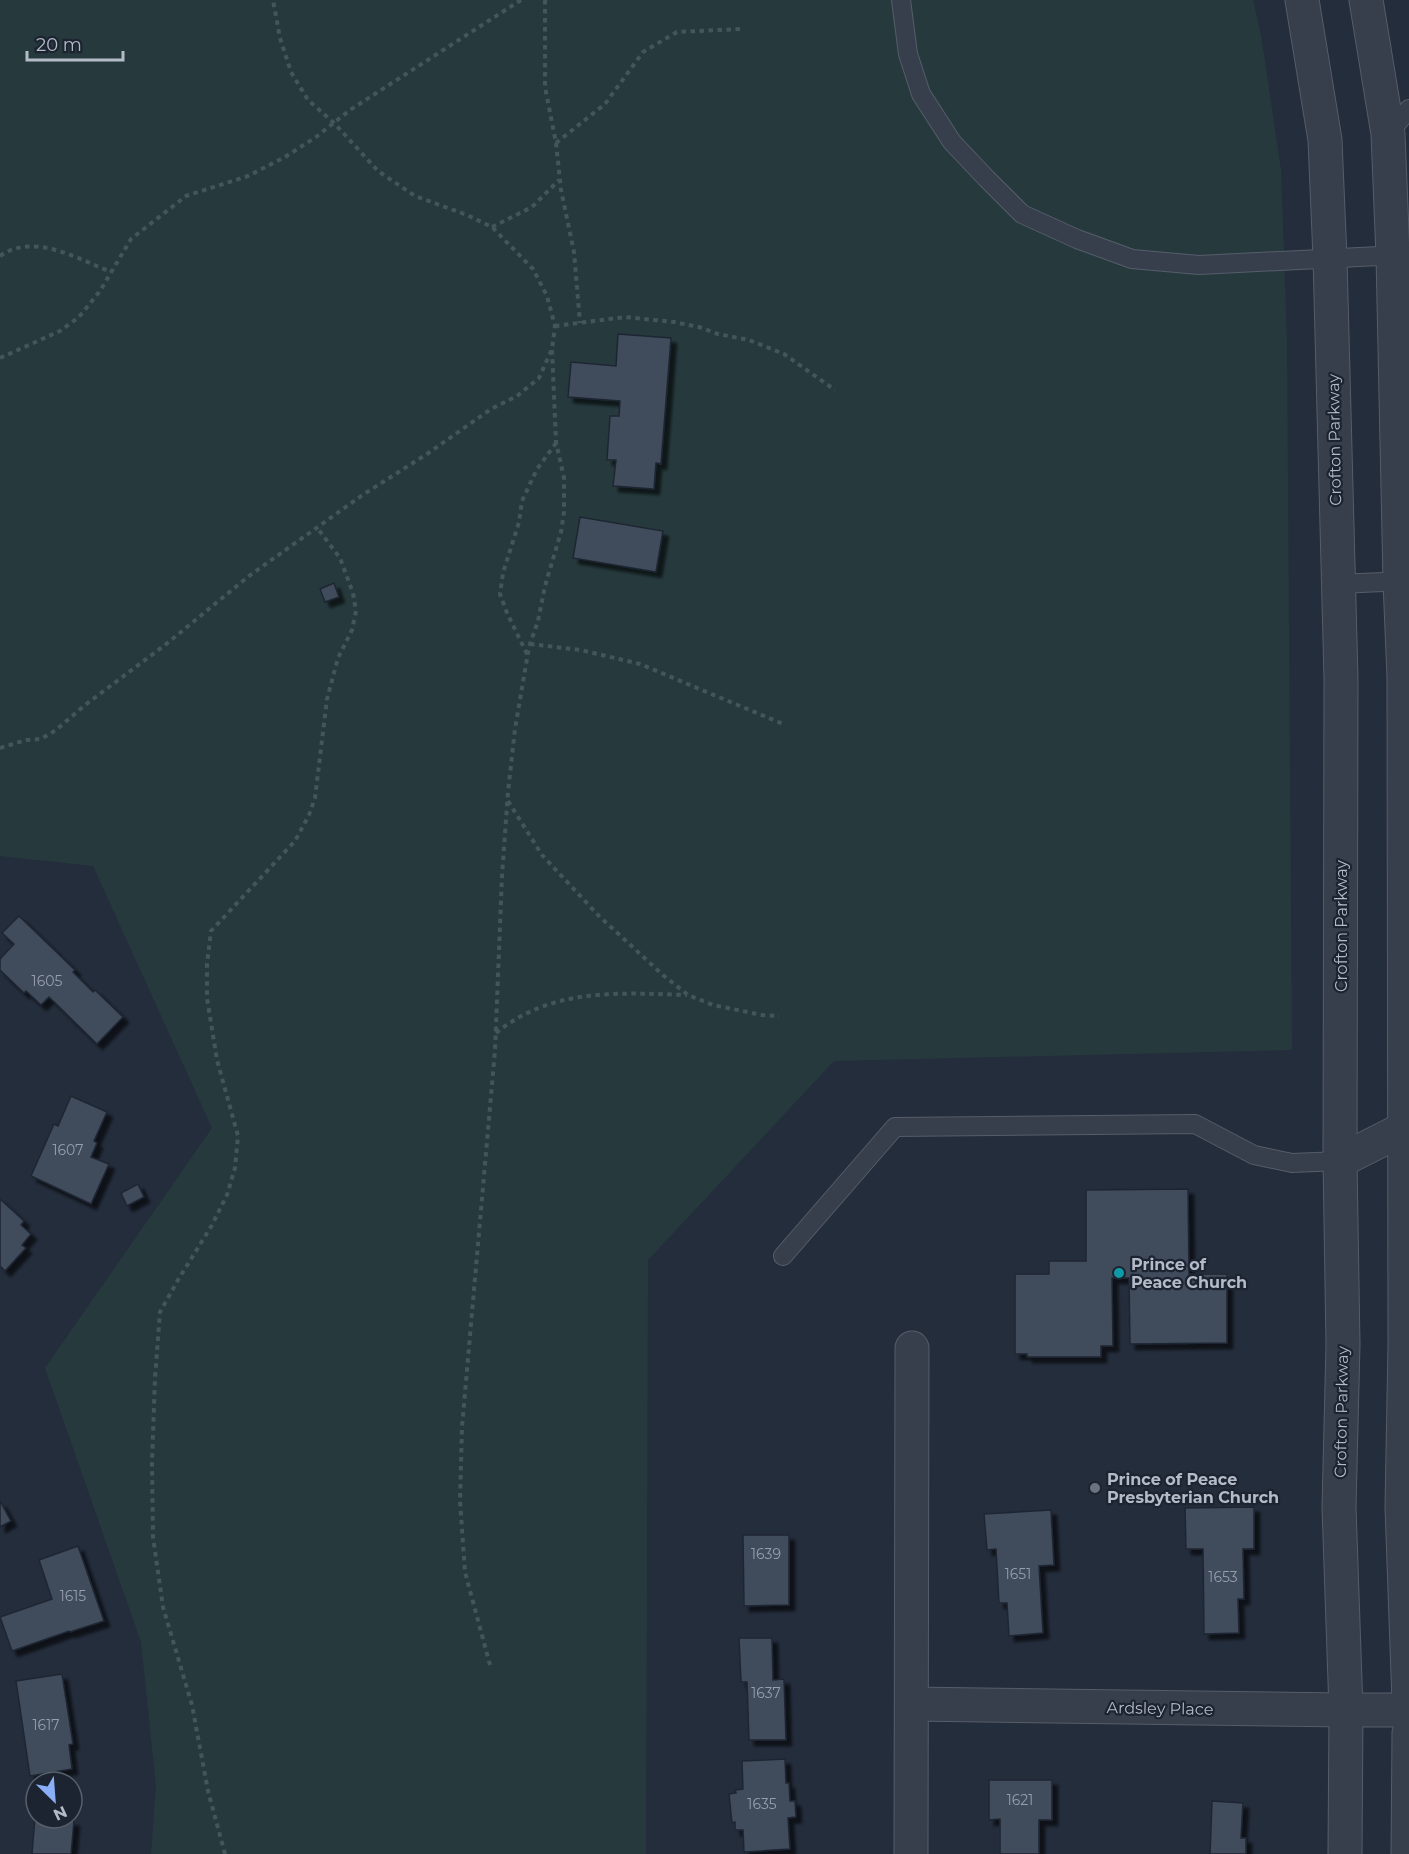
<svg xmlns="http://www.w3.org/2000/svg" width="1409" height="1854" viewBox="0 0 1409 1854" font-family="Montserrat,sans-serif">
  <defs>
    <filter id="shadow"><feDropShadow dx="5.5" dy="5.5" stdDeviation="1.5" flood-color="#0009"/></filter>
  </defs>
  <rect width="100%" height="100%" fill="#242d3c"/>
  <!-- green -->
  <polygon fill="#263a3d" points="0,0 1253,0 1261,35 1281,170 1287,343 1292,1050 834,1061 648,1260 646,1854 151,1854 156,1786 141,1642 45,1368 212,1128 93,866 0,856"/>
  <!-- building -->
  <g fill="#404b5b" stroke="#1f2633" stroke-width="1.5" filter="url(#shadow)">
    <polygon points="618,334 671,338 661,464 656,463 654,489 613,486 616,460 607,460 610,416 619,416 620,401 568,397 571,362 616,366"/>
    <polygon points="580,517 663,531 656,572 573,558"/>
    <polygon points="334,583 339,597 325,602 320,589"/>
    <polygon points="19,916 75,970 73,972 93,992 95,990 123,1017 97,1044 49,997 41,1005 26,991 24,993 0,970 0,959 14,944 2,933"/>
    <polygon points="71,1096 107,1112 94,1141 97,1143 91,1157 109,1164 91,1204 31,1176 54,1124 58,1126"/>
    <polygon points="138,1184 144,1197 127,1206 121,1193"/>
    <polygon points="1188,1189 1189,1274 1227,1274 1227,1343 1130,1344 1129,1278 1112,1278 1113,1346 1101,1346 1101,1357 1027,1357 1027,1354 1015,1354 1015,1274 1049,1274 1049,1261 1086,1261 1086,1190"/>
    <polygon points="0,1199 24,1221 21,1225 31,1234 22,1245 26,1248 5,1271 0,1266"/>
    <polygon points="0,1501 11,1521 0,1527"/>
    <polygon points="1254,1507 1254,1549 1243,1549 1244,1599 1238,1599 1239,1633 1204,1634 1203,1549 1186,1549 1185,1508"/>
    <polygon points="1051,1510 1054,1565 1039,1566 1043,1633 1009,1636 1007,1603 999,1603 996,1549 987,1550 984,1514"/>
    <polygon points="743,1535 789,1535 789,1605 744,1606"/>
    <polygon points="78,1546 104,1621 70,1632 69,1631 12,1651 0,1617 52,1599 39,1560"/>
    <polygon points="739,1638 772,1638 773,1680 784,1679 786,1740 749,1740 747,1682 741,1682"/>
    <polygon points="62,1674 73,1744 69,1745 72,1769 30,1776 16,1681"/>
    <polygon points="785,1759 786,1783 789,1783 790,1801 795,1801 796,1817 788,1818 790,1849 744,1852 743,1830 735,1830 735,1822 732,1823 729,1794 736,1793 735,1790 743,1789 742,1761"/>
    <polygon points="989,1780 1052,1780 1052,1820 1039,1820 1039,1854 1000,1854 1000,1819 989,1820"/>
    <polygon points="1212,1801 1243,1803 1241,1838 1246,1838 1246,1854 1210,1854"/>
    <polygon points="35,1817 74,1821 71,1854 32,1854"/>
  </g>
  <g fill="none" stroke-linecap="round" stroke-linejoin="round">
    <!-- service casing -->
    <g stroke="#565d6a" stroke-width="20">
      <g id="service">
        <polyline points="901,0 908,54 921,94 952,142 986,178 1022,214 1077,239 1132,259 1199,265 1399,255"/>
        <polyline points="1388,134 1409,109"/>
        <polyline points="1337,584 1407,581"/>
        <polyline points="783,1256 895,1127 1195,1124 1254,1155 1292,1163 1340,1161"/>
      </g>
    </g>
    <!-- minor casing -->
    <g stroke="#565d6a" stroke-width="35">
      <g id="minor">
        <polyline points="912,1704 1346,1710 1409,1710"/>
        <polyline points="911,1854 912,1348"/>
      </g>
    </g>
    <!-- tertiary casing -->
    <g stroke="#565d6a" stroke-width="35">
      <g id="tertiary">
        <polyline points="1302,0 1325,140 1330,258 1341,679 1340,1161 1343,1344 1339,1507 1346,1710 1345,1854"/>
        <polyline points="1366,0 1388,134 1393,256 1400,582 1404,677 1405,1344 1402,1507 1409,1702"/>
        <polyline points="1340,1161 1405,1128 1409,1128"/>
        <polyline points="1408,1854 1409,1733"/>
      </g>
    </g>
    <!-- path -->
    <g stroke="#43575a" stroke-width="4" stroke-dasharray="4.5 4.5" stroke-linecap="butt">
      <polyline points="545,0 545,87 556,143 561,190 574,252 580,323"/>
      <polyline points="556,143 605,104 643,52 677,32 741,29"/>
      <polyline points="492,227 532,207 559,180"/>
      <path d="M0,256C34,232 78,259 111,272"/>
      <polyline points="555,326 625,317 674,322 699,327 718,334 749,340 784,354 835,390"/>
      <polyline points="0,358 60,331 79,317 100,291 131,239 186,196 248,176 285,157 316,137 350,110 521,0"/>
      <polyline points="530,644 581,650 640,664 783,724"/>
      <polyline points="527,654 507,613 500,594 503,573 519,522 522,501 537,469 556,443"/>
      <polyline points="0,748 26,740 41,739 56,730 85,705 165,645 249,576 364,494 427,454 491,409 517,396 539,378 552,349 555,326 547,296 533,269 492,227 467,215 415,196 378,171 334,123 308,100 291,72 280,38 273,0"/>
      <polyline points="508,801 542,855 599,916 664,976 688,995 713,1005 762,1015 779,1016"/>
      <path d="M496,1033C553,987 619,993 687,995"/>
      <polyline points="490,1665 465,1572 460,1501 462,1427 495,1050 502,876 508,792 515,729 529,647 538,621 545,586 561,532 564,512 564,478 556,442 552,349"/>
      <polyline points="225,1854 208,1791 192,1705 163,1607 153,1537 152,1463 155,1378 160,1312 178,1280 212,1225 227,1195 235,1168 238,1136 217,1060 207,998 207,964 211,931 295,841 309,815 315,798 327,699 338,658 352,630 356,611 353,593 340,558 318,529"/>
    </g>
    <!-- service -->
    <use href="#service" stroke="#373f4c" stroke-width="18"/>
    <!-- minor -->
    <use href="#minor" stroke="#373f4c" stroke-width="33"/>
    <!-- tertiary -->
    <use href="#tertiary" stroke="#373f4c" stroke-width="33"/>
  </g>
  <!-- markers -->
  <circle fill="#0f9aa8" stroke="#1d2431" stroke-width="2" cx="1119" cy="1273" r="6"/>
  <circle fill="#6b7280" stroke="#1d2431" stroke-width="2" cx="1095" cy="1488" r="6"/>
  <g text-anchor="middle" stroke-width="4.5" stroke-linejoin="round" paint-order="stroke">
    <!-- number labels -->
    <g font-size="14" fill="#969ead">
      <text x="47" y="986">1605</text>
      <text x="68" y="1155">1607</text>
      <text x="766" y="1559">1639</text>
      <text x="1018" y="1579">1651</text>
      <text x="1223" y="1582">1653</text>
      <text x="73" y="1601">1615</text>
      <text x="766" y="1698">1637</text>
      <text x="46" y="1730">1617</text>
      <text x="1020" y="1805">1621</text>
      <text x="762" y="1809">1635</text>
    </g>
    <!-- street labels -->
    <g font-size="16" fill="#b3bac8" stroke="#1d2431">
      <text transform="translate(1334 440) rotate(-91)" y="6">Crofton Parkway</text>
      <text transform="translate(1341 926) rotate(-90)" y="6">Crofton Parkway</text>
      <text transform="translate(1341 1412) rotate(-89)" y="6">Crofton Parkway</text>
      <text transform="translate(1160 1708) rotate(1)" y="6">Ardsley Place</text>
    </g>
    <!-- poi labels -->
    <g font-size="16" font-weight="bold" fill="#b3bac8" stroke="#1d2431" text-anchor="start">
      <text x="1131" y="1270">Prince of<tspan x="1131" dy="18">Peace Church</tspan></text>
      <text x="1107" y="1485">Prince of Peace<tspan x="1107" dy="18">Presbyterian Church</tspan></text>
    </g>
  </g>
  <!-- north arrow -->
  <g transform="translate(54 1800) rotate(155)"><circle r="28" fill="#1d2431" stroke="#59606d" stroke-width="1.5"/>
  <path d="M0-4.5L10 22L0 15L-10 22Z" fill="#8aaff6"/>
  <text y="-9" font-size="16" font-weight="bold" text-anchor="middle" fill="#b3bac8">N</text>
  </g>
  <!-- scale -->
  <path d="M27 51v9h96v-9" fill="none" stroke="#b3bac8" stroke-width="3"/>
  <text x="36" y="51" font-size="18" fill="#b3bac8" stroke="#1d2431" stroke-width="4.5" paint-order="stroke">20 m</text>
</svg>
